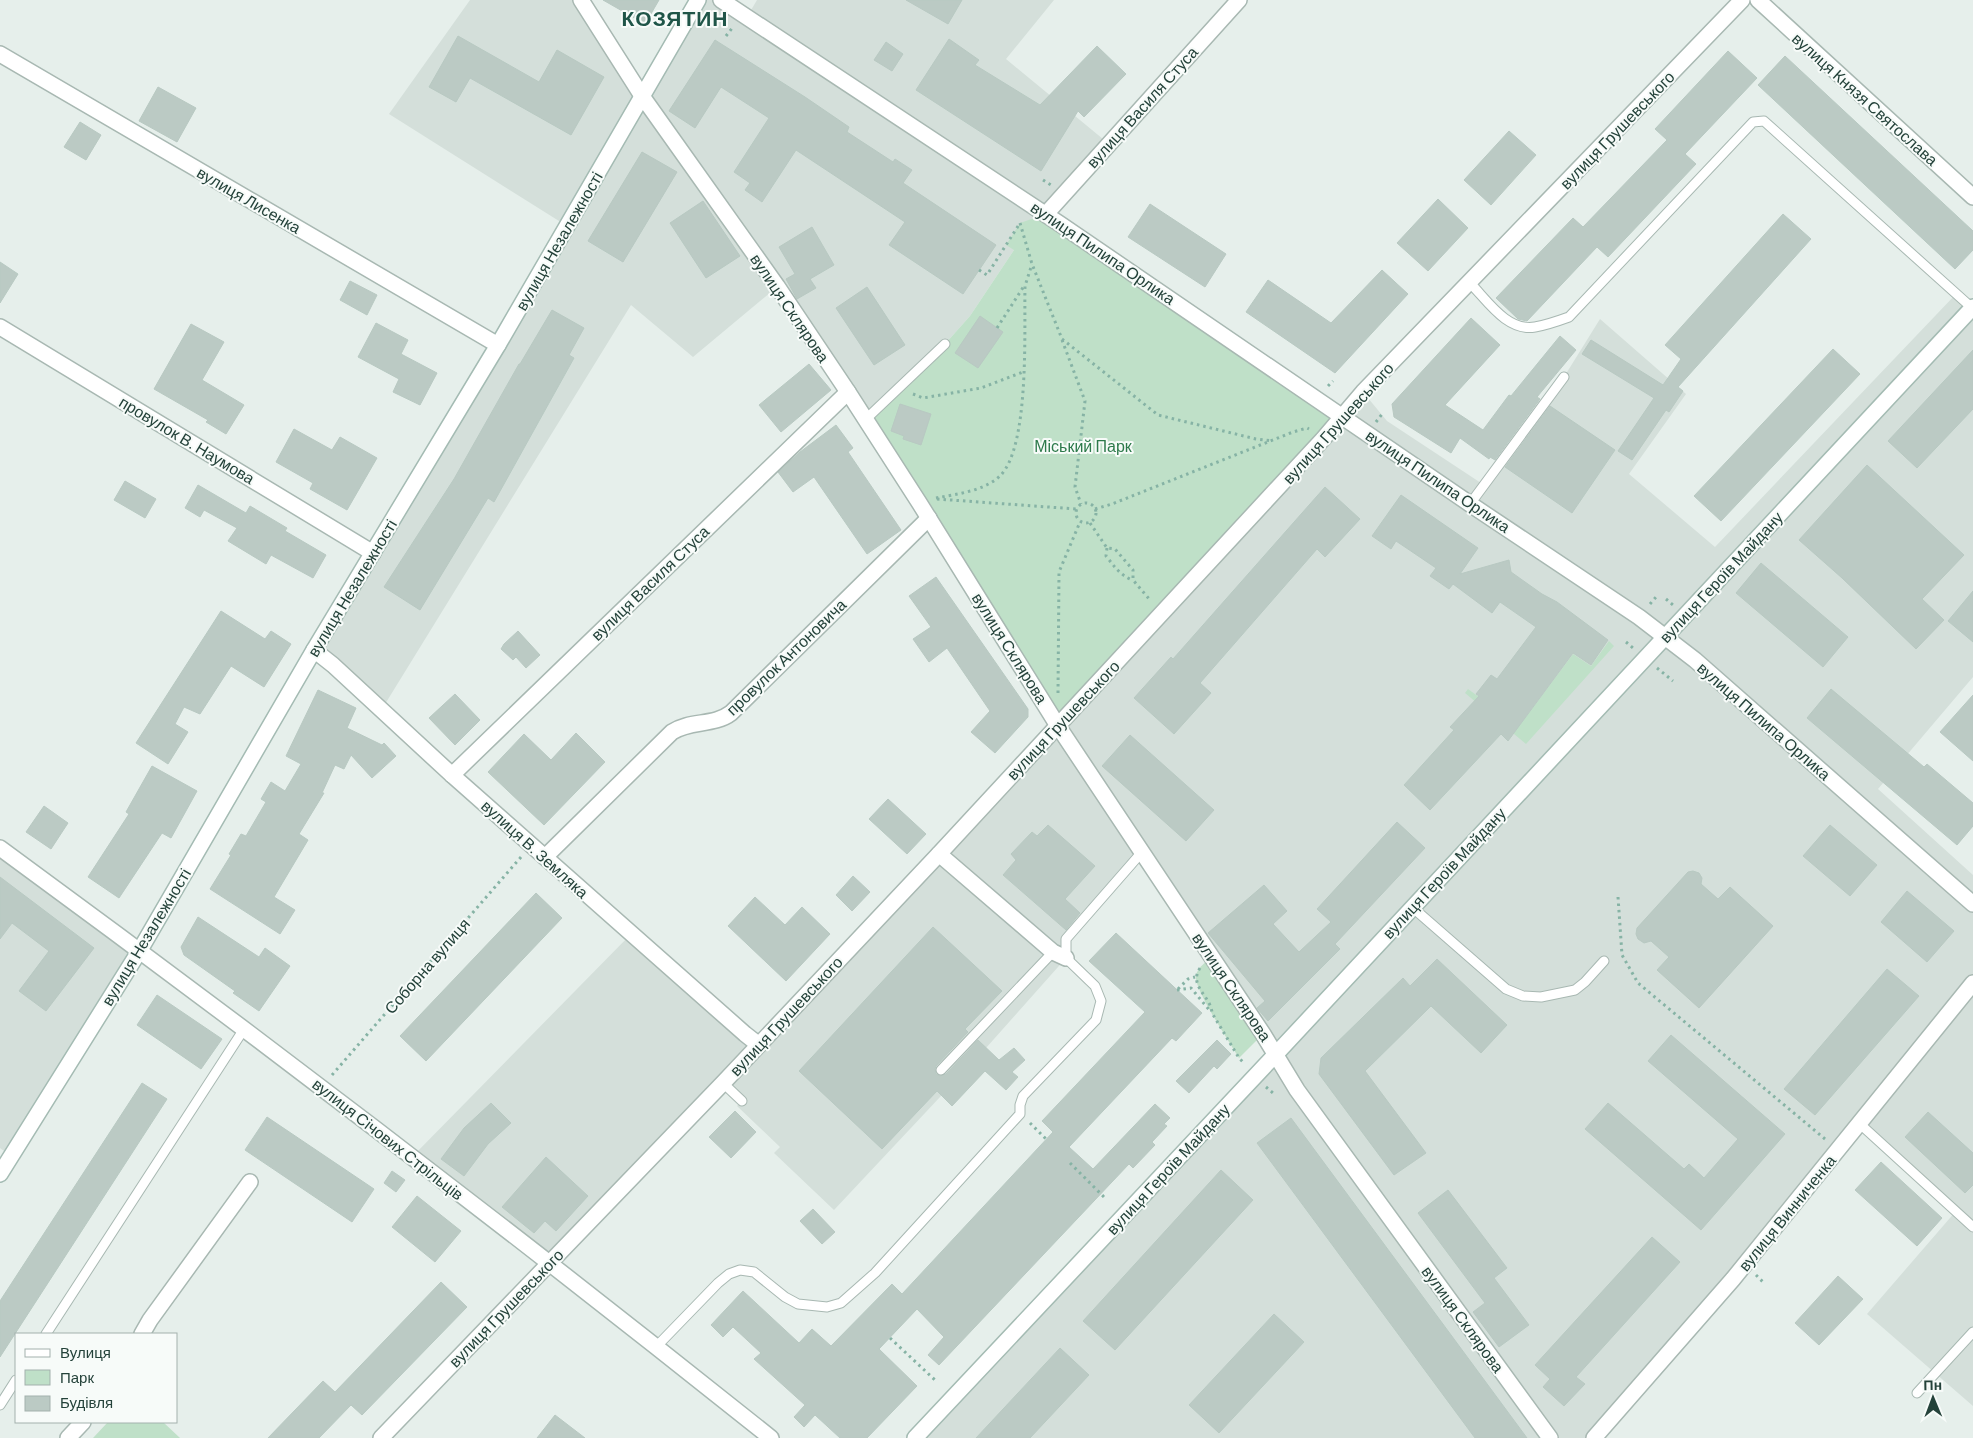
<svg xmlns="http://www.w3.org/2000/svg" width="1973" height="1438" viewBox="0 0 1973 1438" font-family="Barlow,sans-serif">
  <rect width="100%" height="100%" fill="#e6efeb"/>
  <!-- built -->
  <g fill="#d4dfda">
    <polygon points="470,0 581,0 642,96 698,0 721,0 747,17 757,0 1054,0 1006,59 1109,144 1014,250 970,316 945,344 865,420 777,287 693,357 631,305 382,709 314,650 567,226 389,114"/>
    <polygon points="1956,294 1973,307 1973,677 1878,789 1973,875 1973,1406 1867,1314 1956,1211 1860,1124 1594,1438 915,1438 1276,1054 1142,853 1066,939 1066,958 986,1048 834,1210 774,1153 780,1147 737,1106 742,1101 723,1083 549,1263 412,1157 631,934 759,1044 1363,392 1387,421 1484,485 1564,377 1600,319 1686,394 1629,474 1715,547"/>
    <polygon points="0,848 140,950 11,1156 0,1148"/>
  </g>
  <!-- green -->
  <g fill="#bfe0c8">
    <polygon points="1046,214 1343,416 1058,726 865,420 945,344 970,316 1014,250 1006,245 1020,223"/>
    <polygon points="1609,641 1614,646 1526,744 1465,693 1468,689 1519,726 1573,654 1591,666"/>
    <path d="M1212,957L1263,1034L1239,1058C1231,1044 1193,988 1196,975C1198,967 1206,962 1212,957Z"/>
    <polygon points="108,1422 163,1422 180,1438 93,1438"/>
  </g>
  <!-- building -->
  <g fill="#bbcac4" stroke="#b8c9c2">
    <polygon points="603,0 659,0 645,24"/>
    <polygon points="906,0 962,0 948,24"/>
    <polygon points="458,36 539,82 557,50 604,77 571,135 470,78 456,102 429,87"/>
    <polygon points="949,39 979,60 975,65 1040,105 1097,46 1126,74 1084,117 1078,111 1041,171 916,90"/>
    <polygon points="715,40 805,97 849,127 847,132 893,162 895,159 912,170 903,183 996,245 963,294 889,245 905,222 796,150 762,202 745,190 750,183 734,172 769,118 721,87 695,128 669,111"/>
    <polygon points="886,42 903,54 892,71 874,60"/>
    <polygon points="1728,51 1757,78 1685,154 1696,164 1608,257 1597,247 1527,321 1518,319 1496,298 1573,218 1583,227 1667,140 1655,129"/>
    <polygon points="1785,56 1973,231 1973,250 1955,269 1758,85"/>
    <polygon points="158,87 196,108 177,142 139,121"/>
    <polygon points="80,122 101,135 86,160 64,147"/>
    <polygon points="1509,131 1536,155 1491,205 1464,180"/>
    <polygon points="642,152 677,172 623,262 588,241"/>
    <polygon points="1438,199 1468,228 1428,271 1397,243"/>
    <polygon points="703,201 740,256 706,278 670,223"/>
    <polygon points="1150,204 1226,254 1205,287 1128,237"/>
    <polygon points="1783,214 1811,239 1678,387 1683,391 1669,412 1666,410 1632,460 1618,451 1654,398 1582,354 1591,340 1663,385 1681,359 1665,345"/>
    <polygon points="812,227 834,265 810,279 816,288 797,299 786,279 795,274 779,247"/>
    <polygon points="0,262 18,274 0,303"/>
    <polygon points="1382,270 1408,294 1335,373 1246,312 1268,280 1331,323"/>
    <polygon points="350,281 377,295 367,315 340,300"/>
    <polygon points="867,287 905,345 874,365 836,308"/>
    <polygon points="552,310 584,328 569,355 574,358 494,502 488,498 420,610 384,587 454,479 519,364 520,364"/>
    <polygon points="980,316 1003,332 978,368 955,353"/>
    <polygon points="1471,318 1500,345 1445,405 1483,430 1509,395 1511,396 1560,336 1576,350 1537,397 1540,399 1495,460 1490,457 1489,459 1460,438 1451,453 1394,417 1392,404"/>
    <polygon points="376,323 408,340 401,354 437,373 420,405 393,392 399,379 358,357"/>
    <polygon points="191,324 224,342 202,380 244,405 226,434 206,422 208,420 154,389"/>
    <polygon points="1833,349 1860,374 1721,521 1694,496"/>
    <polygon points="1973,350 1973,409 1917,468 1888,441"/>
    <polygon points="809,364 831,390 781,432 759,405"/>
    <polygon points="900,404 931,414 921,445 903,439 904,436 891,431"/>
    <polygon points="1550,406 1615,450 1572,513 1505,467"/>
    <polygon points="836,425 853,448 848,452 901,530 867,554 814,477 793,492 778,472 800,452"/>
    <polygon points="294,429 332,450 340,437 377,458 347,510 310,489 313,483 276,462"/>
    <polygon points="1867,465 1964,555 1922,599 1944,620 1916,649 1842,578 1799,540"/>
    <polygon points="125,481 156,499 145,518 114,500"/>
    <polygon points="198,485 246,513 250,506 287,528 285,531 326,555 313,578 271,555 266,564 228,541 237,528 204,510 200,517 185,508"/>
    <polygon points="1325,487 1360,519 1325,557 1317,549 1200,683 1211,693 1174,734 1134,698 1171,657 1173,659"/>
    <polygon points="1401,495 1478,548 1460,574 1509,560 1511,572 1542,594 1557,602 1608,640 1591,665 1573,653 1508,741 1501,734 1430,810 1404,785 1454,730 1450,727 1479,696 1476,694 1491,675 1497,679 1536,627 1500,602 1492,613 1453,584 1449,589 1430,576 1436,568 1396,541 1391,549 1372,536"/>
    <polygon points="1761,563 1848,637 1823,667 1736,593"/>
    <polygon points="936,577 1028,709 1028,717 995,753 971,732 990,711 947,648 929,662 913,639 931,627 909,596"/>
    <polygon points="1973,591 1973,642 1948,621"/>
    <polygon points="221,611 265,639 271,631 291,644 264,687 231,666 200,714 184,707 175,724 188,732 168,764 136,743"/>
    <polygon points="518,631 540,655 526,668 516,657 513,660 501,649 504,644"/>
    <polygon points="1831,689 1924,767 1927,764 1973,803 1973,826 1957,845 1807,718"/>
    <polygon points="318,690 356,708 347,728 382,745 384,743 396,756 372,778 351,755 344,769 335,765 322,793 324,793 299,834 308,840 274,897 295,910 280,934 210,889 231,855 229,854 241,834 246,836 266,802 261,799 271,782 285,791 301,764 286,756"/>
    <polygon points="455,694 480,720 455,745 429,718"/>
    <polygon points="1973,695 1973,761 1940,732"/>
    <polygon points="576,733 605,762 544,825 488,772 524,734 551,760"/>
    <polygon points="1130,735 1214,810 1186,841 1102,766"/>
    <polygon points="152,766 197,791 171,838 162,833 119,898 88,877 129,814 126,812"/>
    <polygon points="888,799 926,834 907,854 869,819"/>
    <polygon points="44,806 68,823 51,849 26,832"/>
    <polygon points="1397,822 1425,848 1335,944 1340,949 1268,1021 1257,1008 1265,1001 1208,933 1264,885 1287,911 1273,924 1299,952 1331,922 1317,909"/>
    <polygon points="1048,825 1095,866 1065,899 1080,913 1066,930 1003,875 1016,860 1011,854 1032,832 1037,836"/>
    <polygon points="1830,825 1877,865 1850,896 1803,856"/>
    <polygon points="1693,871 1699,873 1702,878 1701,884 1718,899 1730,887 1773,926 1699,1008 1657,970 1669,957 1651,941 1644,943 1638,939 1636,934 1637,928 1688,872"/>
    <polygon points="853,876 870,892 852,911 836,895"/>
    <polygon points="0,877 94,948 46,1011 19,991 49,951 12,923 0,939"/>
    <polygon points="1907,891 1954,931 1927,962 1881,922"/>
    <polygon points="536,893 562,918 426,1061 400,1036"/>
    <polygon points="755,897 785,925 802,907 830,934 786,981 728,926"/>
    <polygon points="198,917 259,957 265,948 290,966 259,1011 233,993 235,991 184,955 181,947"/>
    <polygon points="933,927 1002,991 965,1029 968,1032 936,1066 935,1069 936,1074 940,1076 946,1074 978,1040 999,1060 1014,1048 1025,1060 1012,1072 1018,1077 1006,1090 985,1071 952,1106 937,1091 882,1149 799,1071"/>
    <polygon points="1116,933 1202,1013 1176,1041 1172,1038 1069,1147 1093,1169 1155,1104 1170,1118 1164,1124 1167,1126 1152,1142 1155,1145 1133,1168 1129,1164 939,1365 928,1355 944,1337 917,1309 879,1349 917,1386 867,1438 840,1438 815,1415 804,1427 794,1417 805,1405 754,1359 761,1353 733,1327 723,1337 711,1325 743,1291 799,1343 812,1329 831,1346 892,1284 902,1294 1053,1132 1042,1121 1145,1012 1089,961"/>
    <polygon points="1437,959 1507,1025 1481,1053 1431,1006 1365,1071 1426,1153 1394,1175 1319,1074 1321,1058 1403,978 1410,986"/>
    <polygon points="1887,969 1919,996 1815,1115 1784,1089"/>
    <polygon points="157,995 222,1039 201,1069 137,1025"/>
    <polygon points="1671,1035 1785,1134 1701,1230 1585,1129 1608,1103 1684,1169 1689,1164 1704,1178 1738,1139 1648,1061"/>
    <polygon points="1217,1040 1231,1054 1217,1069 1214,1066 1189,1093 1176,1081"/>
    <polygon points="142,1083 167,1099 0,1357 0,1301"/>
    <polygon points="491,1103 511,1123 488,1144 464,1176 441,1159 464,1128"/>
    <polygon points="735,1111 756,1132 731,1158 709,1137"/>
    <polygon points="1928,1112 1973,1153 1973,1185 1965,1193 1905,1137"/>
    <polygon points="267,1117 374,1189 352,1222 245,1150"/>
    <polygon points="1291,1118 1527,1438 1475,1438 1257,1143"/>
    <polygon points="546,1157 588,1196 556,1231 545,1221 534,1233 502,1207"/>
    <polygon points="1881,1162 1942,1218 1917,1246 1855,1190"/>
    <polygon points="1221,1170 1253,1200 1115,1350 1083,1321"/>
    <polygon points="392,1171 405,1180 396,1192 384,1183"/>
    <polygon points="1448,1190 1507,1268 1494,1278 1529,1325 1499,1347 1473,1312 1485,1303 1418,1213"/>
    <polygon points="417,1196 461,1231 435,1262 392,1227"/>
    <polygon points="813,1209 835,1232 822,1244 800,1221"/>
    <polygon points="1652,1237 1680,1262 1576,1377 1585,1384 1564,1406 1543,1387 1550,1379 1535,1365"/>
    <polygon points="1838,1276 1863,1299 1819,1345 1795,1323"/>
    <polygon points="441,1282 467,1307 362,1415 351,1405 319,1438 268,1438 323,1381 335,1392"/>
    <polygon points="1274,1314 1304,1342 1219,1433 1189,1405"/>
    <polygon points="1060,1348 1089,1375 1030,1438 976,1438"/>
    <polygon points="555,1415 585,1438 537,1438"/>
  </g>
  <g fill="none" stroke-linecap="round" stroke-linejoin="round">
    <!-- lane casing -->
    <g stroke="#a8b8b2" stroke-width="11">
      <g id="lane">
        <path d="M1470,283C1487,300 1507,332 1535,327C1547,325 1558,321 1569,317L1753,122L1764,121L1972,308"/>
        <polyline points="865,420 945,344"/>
        <polyline points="1470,504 1564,377"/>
        <polyline points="1412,907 1506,989 1523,996 1541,997 1575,990 1585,982 1604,961"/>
        <polyline points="941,1070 1053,952"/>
        <polyline points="723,1083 742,1101"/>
        <polyline points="1860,1124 1973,1227"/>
        <polyline points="46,1334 244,1029"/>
        <polyline points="656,1347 718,1283 729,1274 740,1270 754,1272 785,1297 798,1304 827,1307 841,1303 875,1273 1020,1114 1020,1105 1023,1096 1096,1020 1101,1001 1095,986 1066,958 1066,939 1142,852"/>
        <polyline points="1917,1393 1973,1332"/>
        <polyline points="0,1405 16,1380"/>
      </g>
    </g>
    <!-- street casing -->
    <g stroke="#a8b8b2" stroke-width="18">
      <g id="street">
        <polyline points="581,0 642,96 777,286 848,392 920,504 1058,726 1263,1034 1297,1090 1550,1438"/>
        <polyline points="721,0 1060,224 1470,504 1639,617 1695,660 1973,904"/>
        <polyline points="1758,0 1973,197"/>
        <polyline points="0,54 498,345"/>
        <polyline points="1046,214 1239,0"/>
        <polyline points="0,327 373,553"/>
        <polyline points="314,650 333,665 452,775 745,1034 759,1045"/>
        <polyline points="452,775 848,392"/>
        <path d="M0,848C261,1039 518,1236 771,1438"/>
        <polyline points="939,854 1053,952 1066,958"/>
        <path d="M545,857L672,732C690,720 714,726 731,713L929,518"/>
        <polyline points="142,1334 150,1320 250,1182"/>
        <polyline points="68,1438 83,1422"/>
        <polyline points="381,1438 723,1083 939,854 1323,439 1363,392 1742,0"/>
        <polyline points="1594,1438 1733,1279 1973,983"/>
      </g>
    </g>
    <!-- secondary casing -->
    <g stroke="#a4bbb3" stroke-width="18">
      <g id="secondary">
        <polyline points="0,1174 140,950 314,650 498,345 698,0"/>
        <polyline points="915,1438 1276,1054 1973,307"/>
      </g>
    </g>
    <!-- path -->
    <g stroke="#86b3a5" stroke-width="3" stroke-dasharray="2.5 4" stroke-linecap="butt">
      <polyline points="726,36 733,27"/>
      <polyline points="1043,180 1051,185"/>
      <polyline points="1020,223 1032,264 1062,339 1158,415 1256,439 1273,441"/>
      <polyline points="979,270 987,275 1020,223"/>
      <polyline points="997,328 1024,286"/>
      <polyline points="1062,340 1085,401 1075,487 1081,504"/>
      <polyline points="1328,386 1333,381"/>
      <polyline points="913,394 923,398 981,388 1023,372"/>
      <polyline points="1376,422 1382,414"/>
      <path d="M936,498C957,494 984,491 1000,476C1030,446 1024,329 1025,286L1032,264"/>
      <polyline points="937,499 1076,509"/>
      <circle cx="1086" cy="513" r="10"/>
      <polyline points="1095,509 1112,504 1293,432 1307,428 1309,429"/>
      <polyline points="1090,523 1107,548 1115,549 1133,570 1133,580 1150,600"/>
      <path d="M1107,548L1106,556C1114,566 1120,575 1132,580"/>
      <polyline points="1666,599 1673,605"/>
      <polyline points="1650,604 1656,597"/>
      <polyline points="1626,642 1633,648"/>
      <polyline points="1657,668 1673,681"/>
      <polyline points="1058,693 1059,572 1080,522"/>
      <polyline points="1618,897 1622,955 1638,983 1825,1139"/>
      <path d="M1200,968C1188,986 1211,996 1212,1013L1239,1058L1245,1064"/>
      <polyline points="1178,989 1188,979 1195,977"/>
      <polyline points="1177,990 1191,988 1211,1012"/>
      <polyline points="332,1075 521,857"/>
      <polyline points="1266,1087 1273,1093"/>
      <polyline points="1030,1123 1047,1140"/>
      <polyline points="1070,1163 1106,1199"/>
      <polyline points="1756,1275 1764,1283"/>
      <polyline points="890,1338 936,1381"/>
    </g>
    <!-- lane -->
    <use href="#lane" stroke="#fff" stroke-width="9"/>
    <!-- street -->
    <use href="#street" stroke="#fff" stroke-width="15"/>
    <!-- secondary -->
    <use href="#secondary" stroke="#fff" stroke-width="15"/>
  </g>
  <g text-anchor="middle" stroke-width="4" stroke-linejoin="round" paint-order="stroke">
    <!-- street labels -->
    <g font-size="16" fill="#24423a" stroke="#f7fbf9">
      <text transform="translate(1865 99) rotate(42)" y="6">вулиця Князя Святослава</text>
      <text transform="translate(1142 107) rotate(-48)" y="6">вулиця Василя Стуса</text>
      <text transform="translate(1617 130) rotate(-46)" y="6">вулиця Грушевського</text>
      <text transform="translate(249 200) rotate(30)" y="6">вулиця Лисенка</text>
      <text transform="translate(559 241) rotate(-60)" y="6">вулиця Незалежності</text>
      <text transform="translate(1103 253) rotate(34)" y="6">вулиця Пилипа Орлика</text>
      <text transform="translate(790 308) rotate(56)" y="6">вулиця Склярова</text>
      <text transform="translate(1338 423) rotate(-48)" y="6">вулиця Грушевського</text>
      <text transform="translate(187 440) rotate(31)" y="6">провулок В. Наумова</text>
      <text transform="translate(1438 481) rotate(34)" y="6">вулиця Пилипа Орлика</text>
      <text transform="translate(1721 577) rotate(-47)" y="6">вулиця Героїв Майдану</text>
      <text transform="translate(650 583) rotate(-44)" y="6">вулиця Василя Стуса</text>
      <text transform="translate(352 588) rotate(-59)" y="6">вулиця Незалежності</text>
      <text transform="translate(1010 648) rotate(58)" y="6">вулиця Склярова</text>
      <text transform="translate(786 657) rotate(-44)" y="6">провулок Антоновича</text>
      <text transform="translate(1063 720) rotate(-47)" y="6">вулиця Грушевського</text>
      <text transform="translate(1764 721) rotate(41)" y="6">вулиця Пилипа Орлика</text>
      <text transform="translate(535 849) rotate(42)" y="6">вулиця В. Земляка</text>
      <text transform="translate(1444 873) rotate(-47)" y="6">вулиця Героїв Майдану</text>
      <text transform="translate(146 937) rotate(-59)" y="6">вулиця Незалежності</text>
      <text transform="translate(427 966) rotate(-49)" y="6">Соборна вулиця</text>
      <text transform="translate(1232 987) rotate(56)" y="6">вулиця Склярова</text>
      <text transform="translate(786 1016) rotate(-47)" y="6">вулиця Грушевського</text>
      <text transform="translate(388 1139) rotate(38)" y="6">вулиця Січових Стрільців</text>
      <text transform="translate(1168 1169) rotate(-47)" y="6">вулиця Героїв Майдану</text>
      <text transform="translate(1787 1213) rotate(-51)" y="6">вулиця Винниченка</text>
      <text transform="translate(506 1308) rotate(-46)" y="6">вулиця Грушевського</text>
      <text transform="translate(1463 1319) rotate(54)" y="6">вулиця Склярова</text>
    </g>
    <!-- park labels -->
    <g font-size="16" fill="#2d7a4b" stroke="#f7fbf9">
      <text x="1083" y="452">Міський Парк</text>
    </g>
    <!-- district labels -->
    <g font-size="21" font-weight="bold" letter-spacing="1" fill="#1f5548" stroke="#f7fbf9">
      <text x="675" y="26">КОЗЯТИН</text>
    </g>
  </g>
  <!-- legend -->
  <rect x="15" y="1333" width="162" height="90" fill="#f7fbf9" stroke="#a3b1ad"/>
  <rect x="25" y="1349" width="25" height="8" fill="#ffffff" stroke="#a3b1ad"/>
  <text x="60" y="1358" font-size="15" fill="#24423a">Вулиця</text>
  <rect x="25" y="1370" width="25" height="15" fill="#bfe0c8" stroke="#a3b1ad"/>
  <text x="60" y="1383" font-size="15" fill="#24423a">Парк</text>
  <rect x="25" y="1396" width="25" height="15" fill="#bbcac4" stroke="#a3b1ad"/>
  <text x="60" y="1408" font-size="15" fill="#24423a">Будівля</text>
  <!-- north arrow -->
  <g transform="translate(1933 1398) rotate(359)" stroke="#f7fbf9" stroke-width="4" paint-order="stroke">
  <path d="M0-4L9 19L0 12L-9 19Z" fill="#24423a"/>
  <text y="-8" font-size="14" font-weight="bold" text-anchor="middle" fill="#24423a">Пн</text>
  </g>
</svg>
